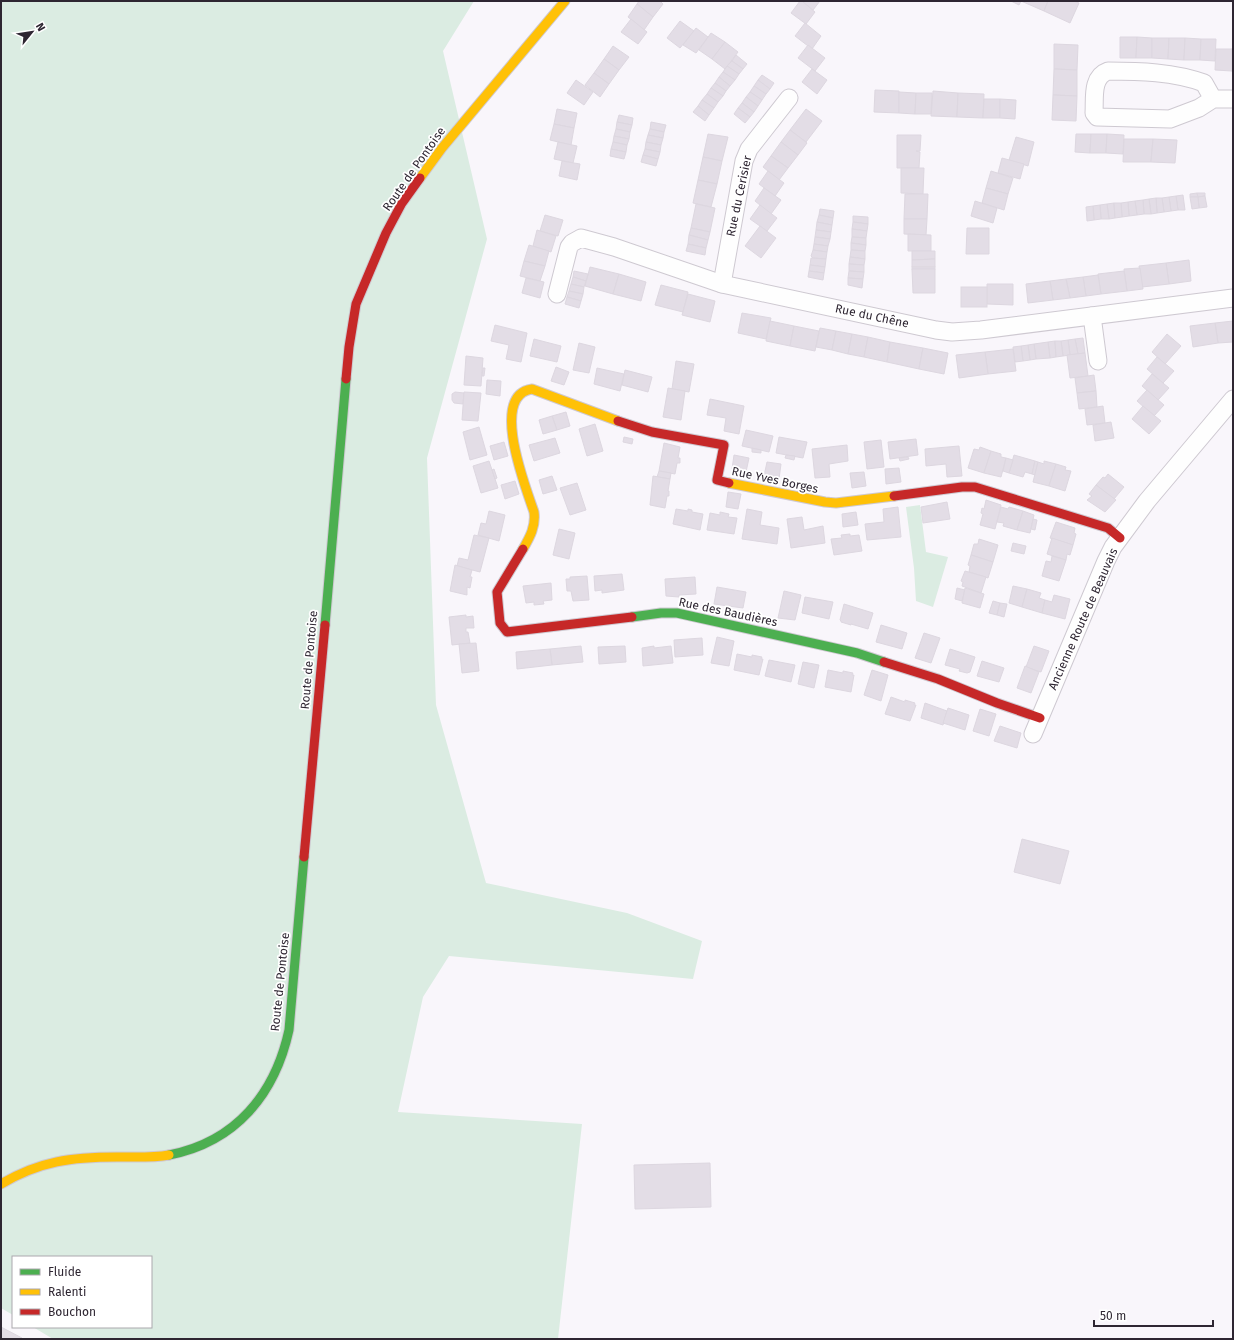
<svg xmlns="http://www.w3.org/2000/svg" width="1234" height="1340" viewBox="0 0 1234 1340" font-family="'Fira Sans',sans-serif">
  <rect width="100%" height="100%" fill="#f9f6fb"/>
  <!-- green -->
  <g fill="#dbece2">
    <polygon points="1,1 474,1 443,51 487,239 427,458 436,705 486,883 627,913 702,941 693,979 449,956 423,997 398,1112 582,1124 558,1339 53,1339 33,1327 151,1327 151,1257 13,1257 13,1315 1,1308"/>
    <polygon points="920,505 926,552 948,557 933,607 916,601 914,568 906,507"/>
  </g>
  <!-- building -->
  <g fill="#e3dde6" stroke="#ddd7e0">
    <polygon points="639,1 660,1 663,4 653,17 637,4"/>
    <polygon points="800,1 802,1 815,12 806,24 791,13"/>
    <polygon points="802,1 820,1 813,10"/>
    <polygon points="1011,1 1021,1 1019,5"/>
    <polygon points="1021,1 1048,1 1044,11"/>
    <polygon points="1048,1 1074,1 1079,3 1070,23 1044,11"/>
    <polygon points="637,4 653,17 644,30 628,17"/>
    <polygon points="631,19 647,32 638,44 621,32"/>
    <polygon points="680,21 694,31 680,48 667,38"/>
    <polygon points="805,23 821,36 812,49 795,36"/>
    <polygon points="696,28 708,37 696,53 683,45"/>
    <polygon points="711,33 725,42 712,59 699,50"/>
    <polygon points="1120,37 1137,37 1136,58 1120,58"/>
    <polygon points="1137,37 1152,38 1152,58 1136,58"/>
    <polygon points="1152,38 1169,38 1168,59 1152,58"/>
    <polygon points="1169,38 1185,38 1184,60 1168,59"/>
    <polygon points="1185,38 1201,39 1200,60 1184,60"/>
    <polygon points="1201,39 1216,39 1215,61 1200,60"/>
    <polygon points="725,42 738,52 725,69 712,59"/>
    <polygon points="1054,44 1078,45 1077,70 1054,69"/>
    <polygon points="808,45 825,58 815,71 798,58"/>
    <polygon points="613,46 629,57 619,70 604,59"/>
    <polygon points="1216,49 1232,49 1232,71 1215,70"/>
    <rect x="1232" y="49" width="1" height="22"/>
    <polygon points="736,55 747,64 743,69 732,61"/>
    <polygon points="604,59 619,70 609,84 594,73"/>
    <polygon points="732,61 743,69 739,74 727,66"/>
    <polygon points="727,66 739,74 735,80 723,72"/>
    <polygon points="812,69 827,80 817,94 802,82"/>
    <polygon points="1054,69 1077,70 1077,96 1053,95"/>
    <polygon points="723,72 735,80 730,86 719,77"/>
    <polygon points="594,73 609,84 600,97 585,85"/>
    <polygon points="762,75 774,83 770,89 758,80"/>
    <polygon points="719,77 730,86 726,91 715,83"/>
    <polygon points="576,80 593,92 584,105 567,93"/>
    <polygon points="758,80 770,89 766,94 754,86"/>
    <polygon points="715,83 726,91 723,96 711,88"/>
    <polygon points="754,86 766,94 762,100 750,92"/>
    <polygon points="711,88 723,96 718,102 707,94"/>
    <polygon points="875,90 899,91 899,113 874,112"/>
    <polygon points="933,91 958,93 957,117 931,116"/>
    <polygon points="750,92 762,100 758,106 746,97"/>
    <polygon points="899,92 916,93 915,114 899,113"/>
    <polygon points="916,93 932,93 931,114 915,114"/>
    <polygon points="958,93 984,94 983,118 957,117"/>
    <polygon points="707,94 718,102 714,108 702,100"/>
    <polygon points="1053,95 1077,96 1076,121 1052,120"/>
    <polygon points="746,97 758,106 754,112 742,103"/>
    <polygon points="984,99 1000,99 1000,118 983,118"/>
    <polygon points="1000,99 1016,100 1015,119 1000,118"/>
    <polygon points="702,100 714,108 709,115 698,106"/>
    <polygon points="742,103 754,112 750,117 738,108"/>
    <polygon points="698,106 709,115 705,121 693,112"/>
    <polygon points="738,108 750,117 745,123 734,114"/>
    <polygon points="557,109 577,113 574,128 554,124"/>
    <polygon points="806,109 822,121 806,142 790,130"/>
    <polygon points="619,115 633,118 632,125 617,122"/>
    <polygon points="617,122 632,125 630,132 616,129"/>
    <polygon points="651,122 666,125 664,132 650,129"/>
    <polygon points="554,124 574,128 571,145 550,140"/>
    <polygon points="616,129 630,132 629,139 614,136"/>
    <polygon points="650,129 664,132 663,138 648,135"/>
    <polygon points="790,130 807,143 798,155 781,142"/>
    <polygon points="708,134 728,137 722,161 703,157"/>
    <polygon points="1076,134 1091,134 1090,153 1075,152"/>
    <polygon points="1091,134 1107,134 1106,153 1090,153"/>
    <polygon points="1107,134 1124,135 1123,154 1106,153"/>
    <polygon points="648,135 663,138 661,145 646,142"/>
    <polygon points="897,135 921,135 920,151 916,151 920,152 919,168 897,168"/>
    <polygon points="614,136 629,139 627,145 613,142"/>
    <polygon points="1016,137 1034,142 1028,166 1009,160"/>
    <polygon points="1124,139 1153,139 1151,162 1123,162"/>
    <polygon points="1153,139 1177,140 1175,163 1151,162"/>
    <polygon points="558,142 577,146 573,163 554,159"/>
    <polygon points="613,142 627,145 626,152 611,149"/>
    <polygon points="646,142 661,145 660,152 645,149"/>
    <polygon points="781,142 798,155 788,168 771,156"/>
    <polygon points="611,149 626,152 624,159 610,156"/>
    <polygon points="645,149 660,152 658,159 643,155"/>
    <polygon points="643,155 658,159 656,166 641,162"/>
    <polygon points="771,156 788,168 779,180 763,167"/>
    <polygon points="703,157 722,161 717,184 698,180"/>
    <polygon points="1002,158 1024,164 1020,179 998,173"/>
    <polygon points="562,161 580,164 577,180 559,176"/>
    <polygon points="901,168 924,168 923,194 901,193"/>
    <polygon points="768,171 784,183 775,196 759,184"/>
    <polygon points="991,171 1013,178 1008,194 986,188"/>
    <polygon points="698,180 717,184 711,207 693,203"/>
    <polygon points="764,188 781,200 771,214 755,201"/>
    <polygon points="986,188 1008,194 1004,210 982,203"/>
    <polygon points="1197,193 1198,197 1190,197 1190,194"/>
    <polygon points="1197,193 1205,193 1205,196 1198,197"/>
    <polygon points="905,194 928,194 927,219 904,219"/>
    <polygon points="1183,195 1185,210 1178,210 1176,196"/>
    <polygon points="1176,196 1178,210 1171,211 1169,197"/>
    <polygon points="1205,196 1207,207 1199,208 1198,197"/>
    <polygon points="1169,197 1171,211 1164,212 1162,198"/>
    <polygon points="1190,197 1198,197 1199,208 1192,209"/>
    <polygon points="1156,198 1162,198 1164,212 1157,213"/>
    <polygon points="1156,198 1157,213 1151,214 1149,199"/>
    <polygon points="1149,199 1151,214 1144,214 1143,200"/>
    <polygon points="1143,200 1144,214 1137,215 1135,201"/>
    <polygon points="975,201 997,208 993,223 971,216"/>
    <polygon points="1135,201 1137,215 1129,216 1128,202"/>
    <polygon points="1128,202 1129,216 1122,217 1121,203"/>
    <polygon points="1114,203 1115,218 1109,219 1107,204"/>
    <polygon points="1114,203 1121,203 1122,217 1115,218"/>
    <polygon points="696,204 715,208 710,232 691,228"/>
    <polygon points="1107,204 1109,219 1101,219 1100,205"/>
    <polygon points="760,205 777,218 767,231 750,219"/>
    <polygon points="1100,205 1101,219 1094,220 1093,206"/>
    <polygon points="1093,206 1094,220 1087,221 1086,207"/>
    <polygon points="820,209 834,211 833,218 819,215"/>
    <polygon points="545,215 563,220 558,236 540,231"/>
    <polygon points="819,215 833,218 832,225 817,222"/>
    <polygon points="853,216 868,217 868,224 853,222"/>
    <polygon points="904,219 927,219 926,235 904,234"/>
    <polygon points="817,222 832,225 831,232 816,230"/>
    <polygon points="853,222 868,224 867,231 852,229"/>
    <polygon points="760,226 776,238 761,258 745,246"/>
    <polygon points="691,228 710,232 708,240 689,235"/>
    <polygon points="967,228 989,228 989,254 966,254"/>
    <polygon points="852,229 867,231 866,238 852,237"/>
    <polygon points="537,230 556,236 551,252 533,246"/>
    <polygon points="816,230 831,232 830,239 815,237"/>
    <polygon points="908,234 931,235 931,251 908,251"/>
    <polygon points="689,235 708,240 706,248 688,244"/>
    <polygon points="815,237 830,239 828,246 814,244"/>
    <polygon points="852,237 866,238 866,245 851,243"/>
    <polygon points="851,243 866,245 865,251 851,250"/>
    <polygon points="688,244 706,248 705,255 686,251"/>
    <polygon points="814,244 828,246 827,252 813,250"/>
    <polygon points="529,245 549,251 545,266 524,261"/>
    <polygon points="813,250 827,252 826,259 813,258 811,256"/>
    <polygon points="851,250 865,251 865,259 850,257"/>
    <polygon points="912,251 935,251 935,259 912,260"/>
    <polygon points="850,257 865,259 864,265 849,264"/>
    <polygon points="811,258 826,259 825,267 810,265"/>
    <polygon points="935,259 935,267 912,267 912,260"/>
    <polygon points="1189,260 1191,281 1169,284 1166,263"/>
    <polygon points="524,261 545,266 540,281 520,276"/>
    <polygon points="1166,263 1169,284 1142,287 1139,266"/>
    <polygon points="849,264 864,265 864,272 849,271"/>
    <polygon points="810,265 825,267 824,273 809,271"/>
    <polygon points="590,267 619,274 613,294 585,286"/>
    <rect x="912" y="267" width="23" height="2"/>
    <polygon points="1140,268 1143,289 1127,291 1124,269"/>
    <polygon points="912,269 935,269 935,293 913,293"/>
    <polygon points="574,271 588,274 586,281 573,277"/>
    <polygon points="809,271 824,273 823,280 808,277"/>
    <polygon points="849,271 864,272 863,279 848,278"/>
    <polygon points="1124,271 1127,291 1101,294 1098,274"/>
    <polygon points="619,274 646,282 641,301 613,294"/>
    <polygon points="1098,275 1101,294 1086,296 1083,277"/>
    <polygon points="573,277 586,281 584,287 571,284"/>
    <polygon points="1083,277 1086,296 1070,298 1066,279"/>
    <polygon points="526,278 544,282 540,298 522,293"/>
    <polygon points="848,278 863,279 862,288 848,285"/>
    <polygon points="1066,279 1070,298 1053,300 1050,281"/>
    <polygon points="1050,281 1053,300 1028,303 1026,284"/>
    <polygon points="571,284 584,287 583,294 569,291"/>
    <polygon points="987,284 1013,284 1013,305 987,304"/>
    <polygon points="661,285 688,292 683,312 655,305"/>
    <rect x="961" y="287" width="26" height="20"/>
    <polygon points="569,291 583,294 581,301 567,297"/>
    <polygon points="688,294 715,301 710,322 682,315"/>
    <polygon points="567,297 581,301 579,308 565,304"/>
    <polygon points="742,313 771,318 766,339 738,333"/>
    <polygon points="770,321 794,326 790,346 766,341"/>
    <polygon points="1233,321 1233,342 1218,343 1215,323"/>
    <polygon points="1215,323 1218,343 1193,347 1190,326"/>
    <polygon points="495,325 527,333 521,362 506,359 509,345 491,341"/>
    <polygon points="794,326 819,331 815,351 790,346"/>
    <polygon points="820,328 836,331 832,350 816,347"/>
    <polygon points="836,331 852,334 848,354 832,350"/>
    <polygon points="852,334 868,337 864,357 848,354"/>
    <polygon points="1167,334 1181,346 1165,364 1152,352"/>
    <polygon points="868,337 890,342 887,362 864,357"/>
    <polygon points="1083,338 1085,353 1078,354 1075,339"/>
    <polygon points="534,339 561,346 557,362 530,356"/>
    <polygon points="1075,339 1078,354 1070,355 1068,340"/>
    <polygon points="1068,340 1070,355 1063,356 1061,341"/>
    <polygon points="1055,341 1056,357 1050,358 1048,342"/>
    <polygon points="1055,341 1061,341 1063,356 1056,357"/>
    <polygon points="890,342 923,348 919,369 887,362"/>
    <polygon points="1048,342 1050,358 1036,359 1034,344"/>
    <polygon points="579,343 595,347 589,373 573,370"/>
    <polygon points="1034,344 1036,359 1030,360 1028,345"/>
    <polygon points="1028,345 1030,360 1023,361 1021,346"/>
    <polygon points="1021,346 1023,361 1015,362 1013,347"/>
    <polygon points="923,348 948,353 944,374 919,369"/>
    <polygon points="1013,349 1016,371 988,374 985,352"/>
    <polygon points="985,352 988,374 959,378 956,355"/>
    <polygon points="1085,353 1088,376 1070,378 1067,355"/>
    <polygon points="466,356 483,358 481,386 464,385"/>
    <polygon points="1157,357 1174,371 1163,383 1147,369"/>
    <polygon points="676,361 694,364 689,392 672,389"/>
    <polygon points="556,367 569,372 564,385 551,381"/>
    <polygon points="483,368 485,368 484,376 482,376"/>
    <polygon points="597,368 624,374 620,391 594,384"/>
    <polygon points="625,370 652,377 648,392 622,385"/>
    <polygon points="1152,374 1169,388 1158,400 1142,386"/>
    <polygon points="1094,375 1096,391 1077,393 1075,378"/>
    <polygon points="487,380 501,381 500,396 486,394"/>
    <polygon points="668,388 685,391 681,420 663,417"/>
    <polygon points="1147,390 1164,405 1154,416 1137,401"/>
    <polygon points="1096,391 1097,407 1079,409 1077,393"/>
    <polygon points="455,392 464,393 463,404 454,403 452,400 452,394"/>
    <polygon points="464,392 481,393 478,421 462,420"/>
    <polygon points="710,399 744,406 739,434 724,431 726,418 707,415"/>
    <polygon points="1103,406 1105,423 1087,425 1085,409"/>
    <polygon points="1143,406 1161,421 1149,434 1132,419"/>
    <polygon points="566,412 570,426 557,430 552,416"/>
    <polygon points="552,416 557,430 543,434 539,420"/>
    <polygon points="1111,422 1114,438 1095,441 1093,425"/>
    <polygon points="595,424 603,451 587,456 579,429"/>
    <polygon points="479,427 487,455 470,460 463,432"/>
    <polygon points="746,430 773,436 769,452 742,446"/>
    <polygon points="624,437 633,439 632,444 623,442"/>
    <polygon points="779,437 807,442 803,458 776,453"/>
    <polygon points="555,438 560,453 534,461 529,445"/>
    <polygon points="916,439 918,455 890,459 888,442"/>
    <polygon points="881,440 884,467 867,469 864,442"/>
    <polygon points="504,442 508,456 494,460 490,446"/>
    <polygon points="664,443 680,447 678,458 680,458 680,463 677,463 675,474 659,471"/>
    <polygon points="847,445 848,461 829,464 830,477 815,478 812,449"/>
    <polygon points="959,446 962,476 947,477 946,464 926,466 925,449"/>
    <polygon points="980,447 991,451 984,473 968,468 974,449 979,450"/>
    <polygon points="752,448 761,450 761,453 752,452"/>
    <polygon points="991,451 1001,454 1001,457 1006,458 1001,477 984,473"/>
    <polygon points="734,455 749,458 746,472 732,469"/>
    <polygon points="786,455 795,456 794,460 785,458"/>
    <polygon points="1014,455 1035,461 1032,474 1025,472 1023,477 1009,473"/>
    <polygon points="908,457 909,459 900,461 899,458"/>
    <polygon points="1006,458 1013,460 1009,473 1003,471"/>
    <polygon points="489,461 498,488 481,493 473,466"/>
    <polygon points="1035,461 1038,462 1035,475 1032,474"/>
    <polygon points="1044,461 1056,464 1049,486 1033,482 1038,462 1044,464"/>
    <polygon points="767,462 781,464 779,479 764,476"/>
    <polygon points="1056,464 1066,467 1065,470 1071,471 1065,491 1049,486"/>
    <polygon points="899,468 901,482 886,484 885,469"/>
    <polygon points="494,469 497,478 495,479 492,470"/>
    <polygon points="659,471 671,473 670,479 657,477"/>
    <polygon points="864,472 866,486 852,488 850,473"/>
    <polygon points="1108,474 1124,487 1114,499 1096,485 1103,477 1105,478"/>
    <polygon points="552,476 557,490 543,494 539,480"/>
    <polygon points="653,476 670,479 668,491 669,491 669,496 667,496 665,508 650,505"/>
    <polygon points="515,481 519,494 505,499 501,485"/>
    <polygon points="577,483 586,510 570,515 560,488"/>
    <polygon points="1096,485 1116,500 1105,512 1087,500 1092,496 1089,494"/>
    <polygon points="728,492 741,494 738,509 726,507"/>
    <polygon points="986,500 1001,505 995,529 980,525 983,514 981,513 982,508 984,509"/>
    <polygon points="947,502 950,519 923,523 921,507"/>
    <polygon points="898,507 901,537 867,540 865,524 884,522 883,509"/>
    <polygon points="1001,507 1008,509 1009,507 1023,511 1017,530 1003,526 1004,523 997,522"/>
    <polygon points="676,509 688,511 688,509 692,510 692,512 703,514 700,530 673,524"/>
    <polygon points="747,509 762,512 760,525 779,528 777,544 742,539"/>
    <polygon points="489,511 505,515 499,541 478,535 481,523 486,524"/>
    <polygon points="1023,511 1034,515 1030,533 1017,530"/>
    <polygon points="720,512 729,514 728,517 737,518 734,534 707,530 710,513 720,515"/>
    <polygon points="856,512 858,525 843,527 842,514"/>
    <polygon points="802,517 804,530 823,526 825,543 791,548 787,519"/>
    <polygon points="1033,519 1037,520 1035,530 1031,529"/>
    <polygon points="1056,522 1075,528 1074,533 1076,534 1073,545 1050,538"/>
    <polygon points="559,529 575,533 569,559 553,555"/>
    <polygon points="850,534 850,536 859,535 862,551 834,555 831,539 842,538 841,535"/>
    <polygon points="474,535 489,538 480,572 457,566 459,558 468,560"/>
    <polygon points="1052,538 1073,545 1070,555 1067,554 1066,560 1047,554"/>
    <polygon points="979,539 998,545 993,562 971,555 974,544 978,544"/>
    <polygon points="1013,543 1026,546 1024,554 1011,551"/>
    <polygon points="971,555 993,562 988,578 969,572 970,566 968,565"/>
    <polygon points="1052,556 1066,560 1059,581 1042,576 1046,561 1051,562"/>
    <polygon points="455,565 472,570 470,577 472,577 470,588 467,587 467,595 450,591"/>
    <polygon points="965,571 986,577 981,593 962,586 963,582 961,581"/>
    <polygon points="622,574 624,590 602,593 602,590 595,591 594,576"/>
    <polygon points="587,576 589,600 573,601 571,591 567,591 566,579 570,579 570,577"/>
    <polygon points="695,577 696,594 679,595 679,597 666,596 665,579"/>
    <polygon points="551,583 552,600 543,601 544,604 534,605 534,602 526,603 523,586"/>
    <polygon points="1013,586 1027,589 1022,607 1009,603"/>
    <polygon points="717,587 746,592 743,608 714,604"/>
    <polygon points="957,588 965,590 962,601 955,599"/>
    <polygon points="965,588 984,594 980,608 962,603"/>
    <polygon points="1027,589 1041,593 1039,598 1045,600 1042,613 1022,607"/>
    <polygon points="784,591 801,595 795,620 778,618"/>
    <polygon points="1054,595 1070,599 1065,619 1042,613 1045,600 1052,602"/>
    <polygon points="805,597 833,602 829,619 802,613"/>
    <polygon points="993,601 1000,603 997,615 989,613"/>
    <polygon points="1000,603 1007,604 1004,617 997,615"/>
    <polygon points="844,604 873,613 868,629 851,624 851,625 841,622 841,621 840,620"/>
    <polygon points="466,615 466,617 473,616 474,628 466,628 466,632 468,632 470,643 452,645 449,617"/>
    <polygon points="881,625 907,633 902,649 876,642"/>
    <polygon points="924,633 940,638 931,663 915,658"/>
    <polygon points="717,637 734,641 729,666 711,663"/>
    <polygon points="702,638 703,655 675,657 674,640"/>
    <polygon points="476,643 479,671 462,673 459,644"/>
    <polygon points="581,646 583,662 552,665 550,649"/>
    <polygon points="625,646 626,662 599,664 598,647"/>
    <polygon points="654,646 654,648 671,646 673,663 643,666 642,648"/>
    <polygon points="1034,646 1049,651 1041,672 1026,667"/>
    <polygon points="550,649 552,665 517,669 516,652"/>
    <polygon points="950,649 975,657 970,672 967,673 959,671 960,669 945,665"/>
    <polygon points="737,654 752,657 752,655 762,657 761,659 763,659 759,675 734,670"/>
    <polygon points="769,660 795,665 791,682 765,676"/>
    <polygon points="982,661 1004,668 999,682 977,676"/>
    <polygon points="803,662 819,665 814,688 798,684"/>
    <polygon points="1025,666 1039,672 1031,693 1017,688"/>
    <polygon points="828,670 843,673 843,671 853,673 852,675 854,675 851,692 825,687"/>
    <polygon points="872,670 888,675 881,701 864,695"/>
    <polygon points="891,697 905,702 905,700 915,703 914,705 916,705 910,721 885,714"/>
    <polygon points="925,703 947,711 943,725 921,718"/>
    <polygon points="948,708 969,715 965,730 943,723"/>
    <polygon points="980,709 996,714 989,736 973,731"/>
    <polygon points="1000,726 1021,733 1017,748 994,741"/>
    <polygon points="1022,839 1069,851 1060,884 1014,872"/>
    <polygon points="710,1163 711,1207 635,1209 634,1165"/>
    <polygon points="1,1327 22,1338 21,1339 1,1339"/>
  </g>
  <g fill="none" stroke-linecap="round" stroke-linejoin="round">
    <!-- street casing -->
    <g stroke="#cec9d1" stroke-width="19">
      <g id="street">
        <path d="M1213,99L1204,83C1174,72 1139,71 1108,71C1091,77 1095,99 1094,113L1097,117L1170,119L1199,108L1213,99H1233"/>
        <polyline points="722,284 744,161 749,149 789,98"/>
        <polyline points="557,294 569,247 572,243 581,238 614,247 722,284 936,330 952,332 981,330 1233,298"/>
        <polyline points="1092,316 1098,361"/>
        <polyline points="1033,734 1106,561 1113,547 1147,501 1233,399"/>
      </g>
    </g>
    <!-- fast casing -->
    <g stroke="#cec9d1" stroke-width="11">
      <g id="fast">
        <polyline points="632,617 661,613 677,613 857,653 884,662"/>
        <polyline points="325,625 346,379"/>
        <path d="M169,1155C236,1142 275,1094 289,1030L304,857"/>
      </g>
    </g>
    <!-- slow casing -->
    <g stroke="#cec9d1" stroke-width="11">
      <g id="slow">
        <polyline points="420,178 442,148 565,1"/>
        <polyline points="729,483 825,502 836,503 894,496"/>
        <path d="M523,549C530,537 536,526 534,512C526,488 489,395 532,389L618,421"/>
        <path d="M1,1184C40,1161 72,1157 117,1157C135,1157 152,1158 169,1155"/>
      </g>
    </g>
    <!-- jam casing -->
    <g stroke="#cec9d1" stroke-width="11">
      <g id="jam">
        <polyline points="346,379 349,347 356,304 386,233 402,203 420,178"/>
        <polyline points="618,421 652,432 724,445 717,480 729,483"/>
        <polyline points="894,496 962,487 975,487 1108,528 1120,538"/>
        <polyline points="523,549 497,592 500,623 507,632 632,617"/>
        <polyline points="884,662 938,679 997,703 1040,718"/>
        <polyline points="304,857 325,625"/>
      </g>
    </g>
    <!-- street -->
    <use href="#street" stroke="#fefefe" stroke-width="17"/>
    <!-- fast -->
    <use href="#fast" stroke="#4caf50" stroke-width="9"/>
    <!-- slow -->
    <use href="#slow" stroke="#ffc107" stroke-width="9"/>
    <!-- jam -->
    <use href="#jam" stroke="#c62828" stroke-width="9"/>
  </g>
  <g text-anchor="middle" stroke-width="3.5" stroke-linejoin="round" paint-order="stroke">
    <!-- street labels -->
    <g font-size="12" fill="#2e2632" stroke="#fff">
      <text transform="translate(414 169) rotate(-55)" y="4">Route de Pontoise</text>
      <text transform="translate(739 196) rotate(-78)" y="4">Rue du Cerisier</text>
      <text transform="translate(872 316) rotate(12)" y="4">Rue du Chêne</text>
      <text transform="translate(775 480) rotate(12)" y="4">Rue Yves Borges</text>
      <text transform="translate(728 612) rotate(12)" y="4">Rue des Baudières</text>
      <text transform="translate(1083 619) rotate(-66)" y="4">Ancienne Route de Beauvais</text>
      <text transform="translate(309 660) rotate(-85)" y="4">Route de Pontoise</text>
      <text transform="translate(280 982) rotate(-84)" y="4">Route de Pontoise</text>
    </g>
  </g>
  <!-- border -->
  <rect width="1234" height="1340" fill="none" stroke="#2e2632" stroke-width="4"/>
  <!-- legend -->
  <rect x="12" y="1256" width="140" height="72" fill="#ffffff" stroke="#aba8ad"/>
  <rect x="20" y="1269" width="20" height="6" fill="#4caf50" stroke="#aba8ad"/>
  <text x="48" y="1276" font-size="12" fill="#2e2632">Fluide</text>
  <rect x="20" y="1289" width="20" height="6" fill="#ffc107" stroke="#aba8ad"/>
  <text x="48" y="1296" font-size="12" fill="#2e2632">Ralenti</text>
  <rect x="20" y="1309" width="20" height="6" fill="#c62828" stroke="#aba8ad"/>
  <text x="48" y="1316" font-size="12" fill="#2e2632">Bouchon</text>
  <!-- north arrow -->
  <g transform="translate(32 32) rotate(60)" stroke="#ffffff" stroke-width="3" paint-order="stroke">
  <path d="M0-3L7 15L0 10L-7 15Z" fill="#2e2632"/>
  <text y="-6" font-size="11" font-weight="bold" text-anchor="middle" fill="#2e2632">N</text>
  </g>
  <!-- scale -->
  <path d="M1094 1320v6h119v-6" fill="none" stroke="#2e2632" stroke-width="2"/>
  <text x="1100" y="1320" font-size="12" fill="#2e2632" stroke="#ffffff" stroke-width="3" paint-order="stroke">50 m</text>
</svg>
